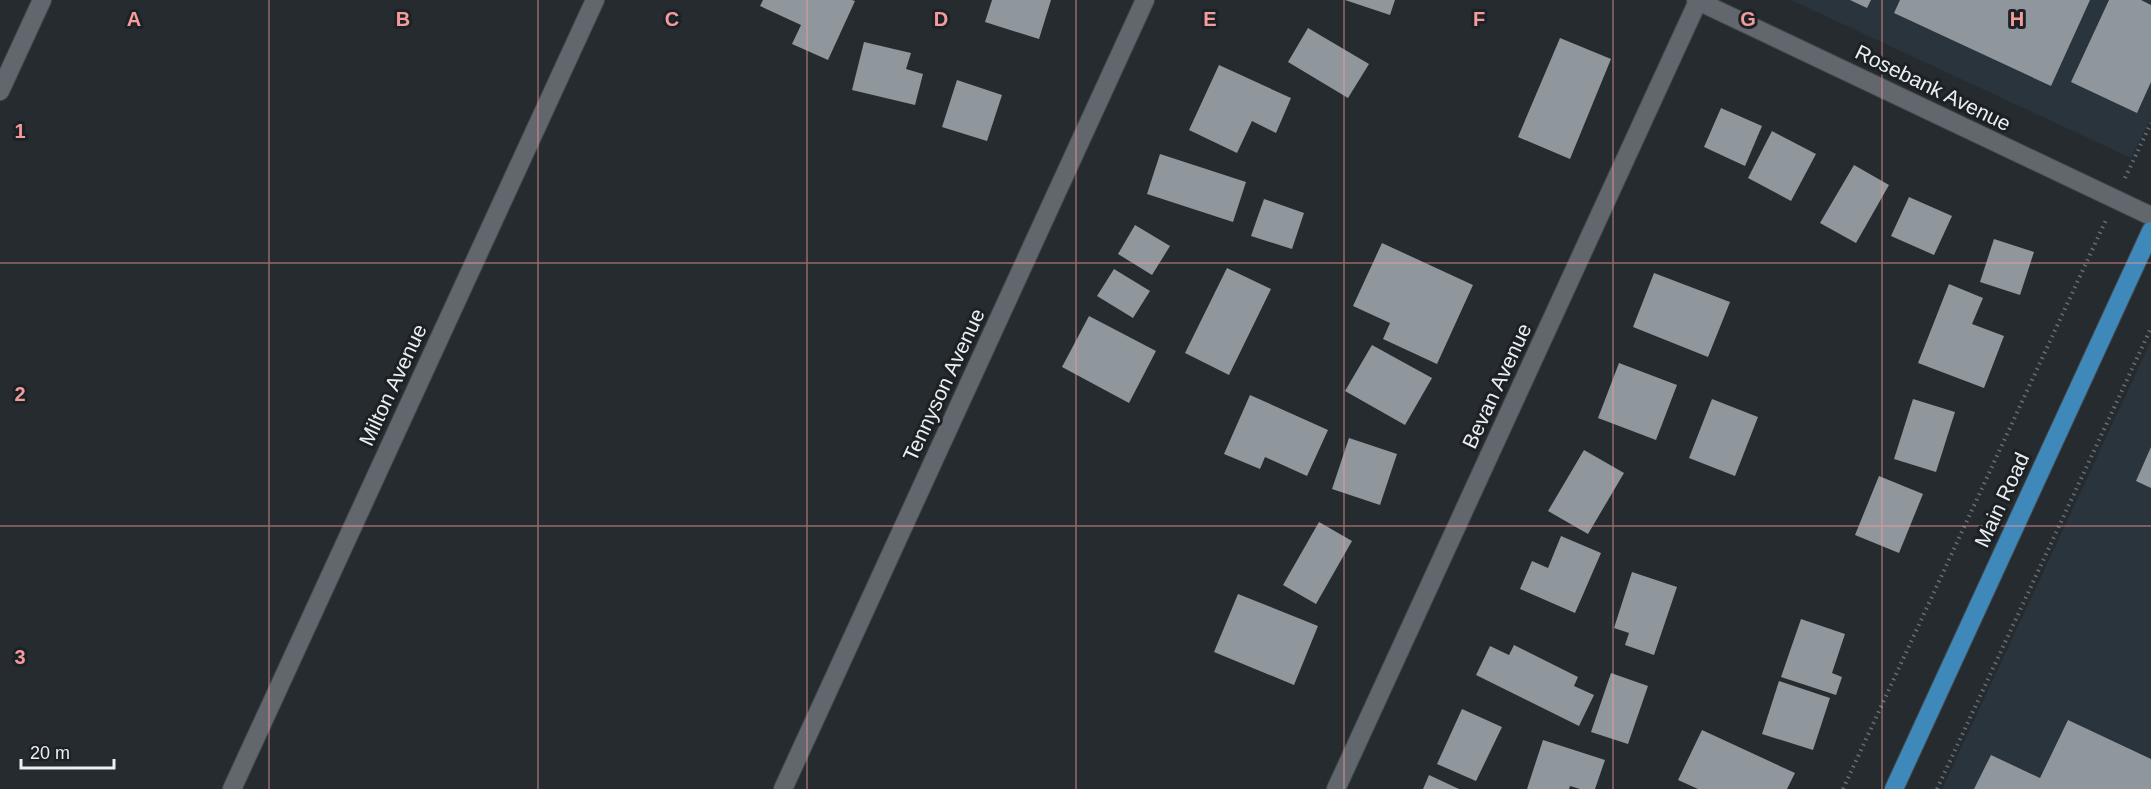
<svg xmlns="http://www.w3.org/2000/svg" width="2151" height="789" viewBox="0 0 2151 789" font-family="Arial,sans-serif">
  <rect width="100%" height="100%" fill="#252b2f"/>
  <!-- built -->
  <g fill="#2a343d">
    <polygon points="1791,0 2151,0 2151,118 2131,158"/>
    <polygon points="2151,341 2151,789 1942,789"/>
  </g>
  <!-- building -->
  <g fill="#90979c">
    <polygon points="763,0 852,0 855,1 828,60 792,44 801,25 760,6"/>
    <polygon points="992,0 1051,0 1039,39 985,22"/>
    <polygon points="1345,0 1395,0 1390,15"/>
    <polygon points="1850,0 1871,0 1867,8"/>
    <polygon points="1900,0 2090,0 2051,86 1894,13"/>
    <polygon points="2109,0 2141,0 2151,5 2151,82 2137,113 2071,82"/>
    <polygon points="1308,28 1369,64 1348,98 1288,62"/>
    <polygon points="1560,38 1611,59 1570,159 1518,137"/>
    <polygon points="864,42 911,53 906,69 923,74 915,105 852,90"/>
    <polygon points="1219,65 1291,98 1276,133 1252,121 1237,153 1189,130"/>
    <polygon points="957,80 1002,95 987,141 942,127"/>
    <polygon points="1721,108 1762,126 1745,166 1704,147"/>
    <polygon points="1772,131 1816,154 1791,201 1748,178"/>
    <polygon points="1160,154 1246,182 1233,222 1147,194"/>
    <polygon points="1854,165 1889,185 1856,243 1820,223"/>
    <polygon points="1909,197 1952,216 1934,255 1891,236"/>
    <polygon points="1264,199 1304,213 1292,249 1251,236"/>
    <polygon points="1135,225 1170,246 1152,275 1118,254"/>
    <polygon points="1994,239 2034,252 2020,295 1980,282"/>
    <polygon points="1382,243 1473,285 1437,364 1383,339 1390,323 1353,306"/>
    <polygon points="1227,268 1271,289 1229,375 1185,353"/>
    <polygon points="1114,269 1150,291 1133,318 1097,296"/>
    <polygon points="1654,273 1730,302 1708,357 1633,327"/>
    <polygon points="1949,284 1983,298 1972,324 2004,336 1984,388 1918,363"/>
    <polygon points="1089,316 1156,351 1129,403 1062,367"/>
    <polygon points="1372,345 1432,378 1405,425 1345,391"/>
    <polygon points="1619,363 1677,385 1656,440 1598,418"/>
    <polygon points="1250,395 1328,430 1307,476 1265,457 1260,469 1224,454"/>
    <polygon points="1712,399 1758,417 1735,476 1689,458"/>
    <polygon points="1913,399 1955,412 1936,472 1894,459"/>
    <polygon points="1349,438 1397,454 1380,505 1332,489"/>
    <polygon points="2151,447 2151,488 2136,481"/>
    <polygon points="1584,450 1624,473 1588,534 1548,511"/>
    <polygon points="1879,476 1923,494 1899,553 1855,535"/>
    <polygon points="1319,522 1352,541 1316,604 1283,585"/>
    <polygon points="1561,536 1601,553 1575,613 1520,589 1532,561 1548,568"/>
    <polygon points="1632,572 1677,587 1654,655 1625,645 1629,633 1614,628"/>
    <polygon points="1238,594 1318,626 1294,685 1214,652"/>
    <polygon points="1801,619 1845,634 1832,673 1842,677 1836,695 1781,677"/>
    <polygon points="1514,645 1578,677 1574,686 1594,695 1579,726 1476,675 1490,646 1509,655"/>
    <polygon points="1611,673 1648,686 1628,744 1591,732"/>
    <polygon points="1779,681 1830,698 1813,750 1762,734"/>
    <polygon points="1462,709 1502,727 1476,781 1437,764"/>
    <polygon points="2068,720 2151,759 2151,789 1974,789 1991,755 2040,778"/>
    <polygon points="1702,730 1795,773 1787,789 1698,789 1678,780"/>
    <polygon points="1543,740 1605,760 1595,789 1580,789 1570,786 1569,789 1527,789"/>
    <polygon points="1429,775 1459,789 1423,789"/>
  </g>
  <g fill="none" stroke-linecap="round" stroke-linejoin="round">
    <!-- minor casing -->
    <g stroke="#43484c" stroke-width="20">
      <g id="minor">
        <polyline points="1696,0 2151,216"/>
        <polyline points="0,91 42,0"/>
        <polyline points="232,789 595,0"/>
        <polyline points="783,789 1145,0"/>
        <polyline points="1336,789 1698,1"/>
      </g>
    </g>
    <!-- major casing -->
    <g stroke="#43484c" stroke-width="20">
      <polyline id="major" points="1894,789 2151,231"/>
    </g>
    <!-- path -->
    <g stroke="#696e72" stroke-width="4" stroke-dasharray="1.5 4.5" stroke-linecap="butt">
      <polyline points="2125,178 2151,123"/>
      <polyline points="1843,789 2106,220"/>
      <polyline points="1937,789 2151,328"/>
    </g>
    <!-- minor -->
    <use href="#minor" stroke="#61676c" stroke-width="18"/>
    <!-- major -->
    <use href="#major" stroke="#3e89ba" stroke-width="18"/>
  </g>
  <!-- grid -->
  <path fill="none" stroke="#f59b9b" stroke-width="1.5" stroke-opacity="0.55" d="M269,0V789M538,0V789M807,0V789M1076,0V789M1344,0V789M1613,0V789M1882,0V789M0,263H2151M0,526H2151"/>
  <g text-anchor="middle" stroke-width="6" stroke-linejoin="round" paint-order="stroke">
    <!-- street labels -->
    <g font-size="21" fill="#eceff2" stroke="#1c2125">
      <text transform="translate(1933 88) rotate(26)" y="7">Rosebank Avenue</text>
      <text transform="translate(393 385) rotate(-65)" y="7">Milton Avenue</text>
      <text transform="translate(944 385) rotate(-65)" y="7">Tennyson Avenue</text>
      <text transform="translate(1497 386) rotate(-65)" y="7">Bevan Avenue</text>
      <text transform="translate(2002 500) rotate(-65)" y="7">Main Road</text>
    </g>
  </g>
  <g font-size="20" text-anchor="middle" font-weight="bold" fill="#f59b9b" stroke="#1c2125" stroke-width="6" stroke-linejoin="round" paint-order="stroke">
    <text x="134" y="26">A</text>
    <text x="403" y="26">B</text>
    <text x="672" y="26">C</text>
    <text x="941" y="26">D</text>
    <text x="1210" y="26">E</text>
    <text x="1479" y="26">F</text>
    <text x="1748" y="26">G</text>
    <text x="2017" y="26">H</text>
    <text x="20" y="138">1</text>
    <text x="20" y="401">2</text>
    <text x="20" y="664">3</text>
  </g>
  <!-- scale -->
  <path d="M21 759v9h93v-9" fill="none" stroke="#eceff2" stroke-width="3"/>
  <text x="30" y="759" font-size="18" fill="#eceff2" stroke="#1c2125" stroke-width="4.5" paint-order="stroke">20 m</text>
</svg>
